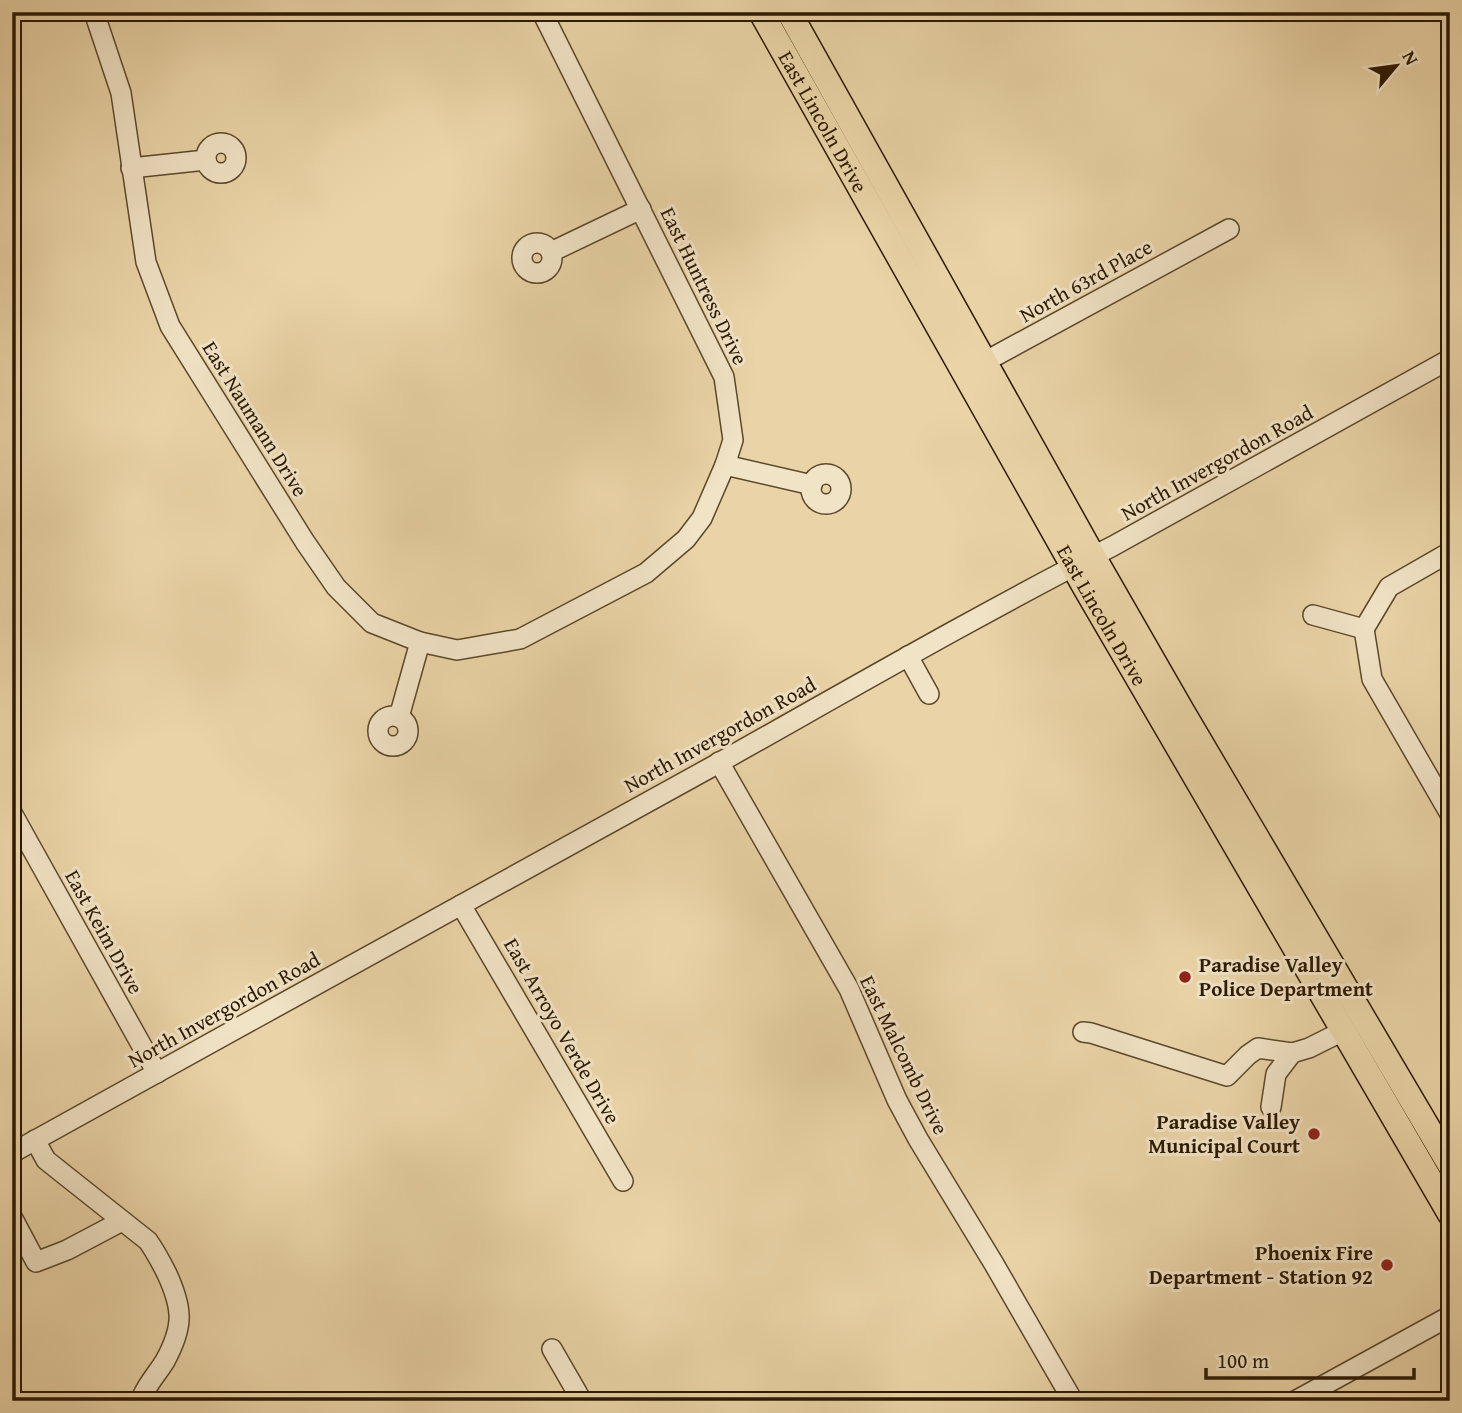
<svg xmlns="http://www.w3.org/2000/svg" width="1462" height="1413" viewBox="0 0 1462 1413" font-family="'Gentium Book Plus',serif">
  <rect width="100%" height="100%" fill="#ead4a7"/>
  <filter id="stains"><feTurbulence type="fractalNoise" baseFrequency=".00286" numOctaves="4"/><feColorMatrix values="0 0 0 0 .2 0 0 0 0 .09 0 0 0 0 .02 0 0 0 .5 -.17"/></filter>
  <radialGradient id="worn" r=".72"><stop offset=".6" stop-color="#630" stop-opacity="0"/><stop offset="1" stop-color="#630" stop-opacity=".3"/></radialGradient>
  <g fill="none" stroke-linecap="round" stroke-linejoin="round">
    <!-- minor casing -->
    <g stroke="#5b482b" stroke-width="22">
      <g id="minor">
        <polyline points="94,12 121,93 146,262 170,326 305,542 336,587 372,623 420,642 457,650 520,639 646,573 686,539 702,518 725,465 733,440 724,377 542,12"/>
        <circle cx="221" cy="158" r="15"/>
        <polyline points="131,168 206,160"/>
        <circle cx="537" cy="258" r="15"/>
        <polyline points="551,252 641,209"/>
        <polyline points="975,367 1229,229"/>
        <polyline points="725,465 812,485"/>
        <circle cx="826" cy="489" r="15"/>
        <polyline points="1313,615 1364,629"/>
        <polyline points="1364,629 1372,679 1450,814"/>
        <polyline points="1364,629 1389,587 1450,552"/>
        <polyline points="908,656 929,694"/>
        <circle cx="393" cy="731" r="15"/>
        <polyline points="399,717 420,642"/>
        <polyline points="719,762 849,989 897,1100 918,1139 994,1264 1073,1401"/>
        <polyline points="12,813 157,1073"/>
        <polyline points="461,905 623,1181"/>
        <polyline points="1083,1032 1091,1033 1227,1076 1248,1055 1258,1048 1292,1053 1309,1048 1343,1031"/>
        <polyline points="1271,1107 1276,1074 1292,1053"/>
        <path d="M35,1140L46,1160L148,1241C155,1251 161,1262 167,1274C183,1309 184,1326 165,1361C157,1374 148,1383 142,1397"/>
        <path d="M12,1153C246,1023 481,894 715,765C847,691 978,615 1113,546L1450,359"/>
        <polyline points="12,1217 36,1262 67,1250 122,1221"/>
        <polyline points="552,1349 582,1401"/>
        <polyline points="1295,1401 1450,1316"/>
      </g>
    </g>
    <!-- major casing -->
    <g stroke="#2b1902" stroke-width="27">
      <g id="major">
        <path id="s1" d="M761,12L1086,589L1450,1214"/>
        <polyline points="789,12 1093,556 1182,711 1450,1165"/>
      </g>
    </g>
    <!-- minor -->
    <use href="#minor" stroke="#f1e3c6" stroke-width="19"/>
    <!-- major -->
    <use href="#major" stroke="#ead4a7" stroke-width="24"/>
  </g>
  <!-- markers -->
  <g fill="#8f2418" stroke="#f1e3c6" stroke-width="2.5">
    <circle cx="1185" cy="977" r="7"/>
    <circle cx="1314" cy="1134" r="7"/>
    <circle cx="1387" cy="1265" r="7"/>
  </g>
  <g text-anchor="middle" stroke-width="6" stroke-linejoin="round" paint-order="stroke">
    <!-- street labels -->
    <g font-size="21" fill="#2b1902" stroke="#f1e3c6">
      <text dy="7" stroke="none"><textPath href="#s1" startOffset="126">East Lincoln Drive</textPath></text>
      <text transform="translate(1086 281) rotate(-29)" y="7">North 63rd Place</text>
      <text transform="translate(704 286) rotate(64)" y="7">East Huntress Drive</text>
      <text transform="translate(255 419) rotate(58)" y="7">East Naumann Drive</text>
      <text transform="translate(1217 463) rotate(-29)" y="7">North Invergordon Road</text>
      <text dy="7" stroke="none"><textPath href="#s1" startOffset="693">East Lincoln Drive</textPath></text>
      <text transform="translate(720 735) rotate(-29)" y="7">North Invergordon Road</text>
      <text transform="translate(104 932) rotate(61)" y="7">East Keim Drive</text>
      <text transform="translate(224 1010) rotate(-29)" y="7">North Invergordon Road</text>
      <text transform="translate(562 1031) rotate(60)" y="7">East Arroyo Verde Drive</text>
      <text transform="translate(904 1055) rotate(64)" y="7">East Malcomb Drive</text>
    </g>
    <!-- poi labels -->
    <g font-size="21" font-weight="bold" fill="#2b1902" stroke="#f1e3c6" text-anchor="end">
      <text x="1199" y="972" text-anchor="start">Paradise Valley<tspan x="1199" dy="24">Police Department</tspan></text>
      <text x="1300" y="1129">Paradise Valley<tspan x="1300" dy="24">Municipal Court</tspan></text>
      <text x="1373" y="1260">Phoenix Fire<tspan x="1373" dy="24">Department - Station 92</tspan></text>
    </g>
  </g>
  <!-- margin -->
  <rect width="1462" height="1413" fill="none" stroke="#ead4a7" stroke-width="42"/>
  <rect x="14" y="14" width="1434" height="1385" fill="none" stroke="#2b1902" stroke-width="3.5"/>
  <rect x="21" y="21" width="1420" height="1371" fill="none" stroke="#2b1902" stroke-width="2"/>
  <!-- north arrow -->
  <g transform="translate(1396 66) rotate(61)" stroke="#f1e3c6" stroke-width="5" paint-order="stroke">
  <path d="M0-5L12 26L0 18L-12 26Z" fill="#2b1902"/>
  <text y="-10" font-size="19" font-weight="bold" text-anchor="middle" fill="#2b1902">N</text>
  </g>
  <!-- scale -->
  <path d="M1206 1368v10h208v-10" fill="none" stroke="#2b1902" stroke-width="3.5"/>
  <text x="1217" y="1368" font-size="21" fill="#2b1902" stroke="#f1e3c6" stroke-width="5" paint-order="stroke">100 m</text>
  <rect width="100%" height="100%" filter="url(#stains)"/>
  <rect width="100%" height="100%" fill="url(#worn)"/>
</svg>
